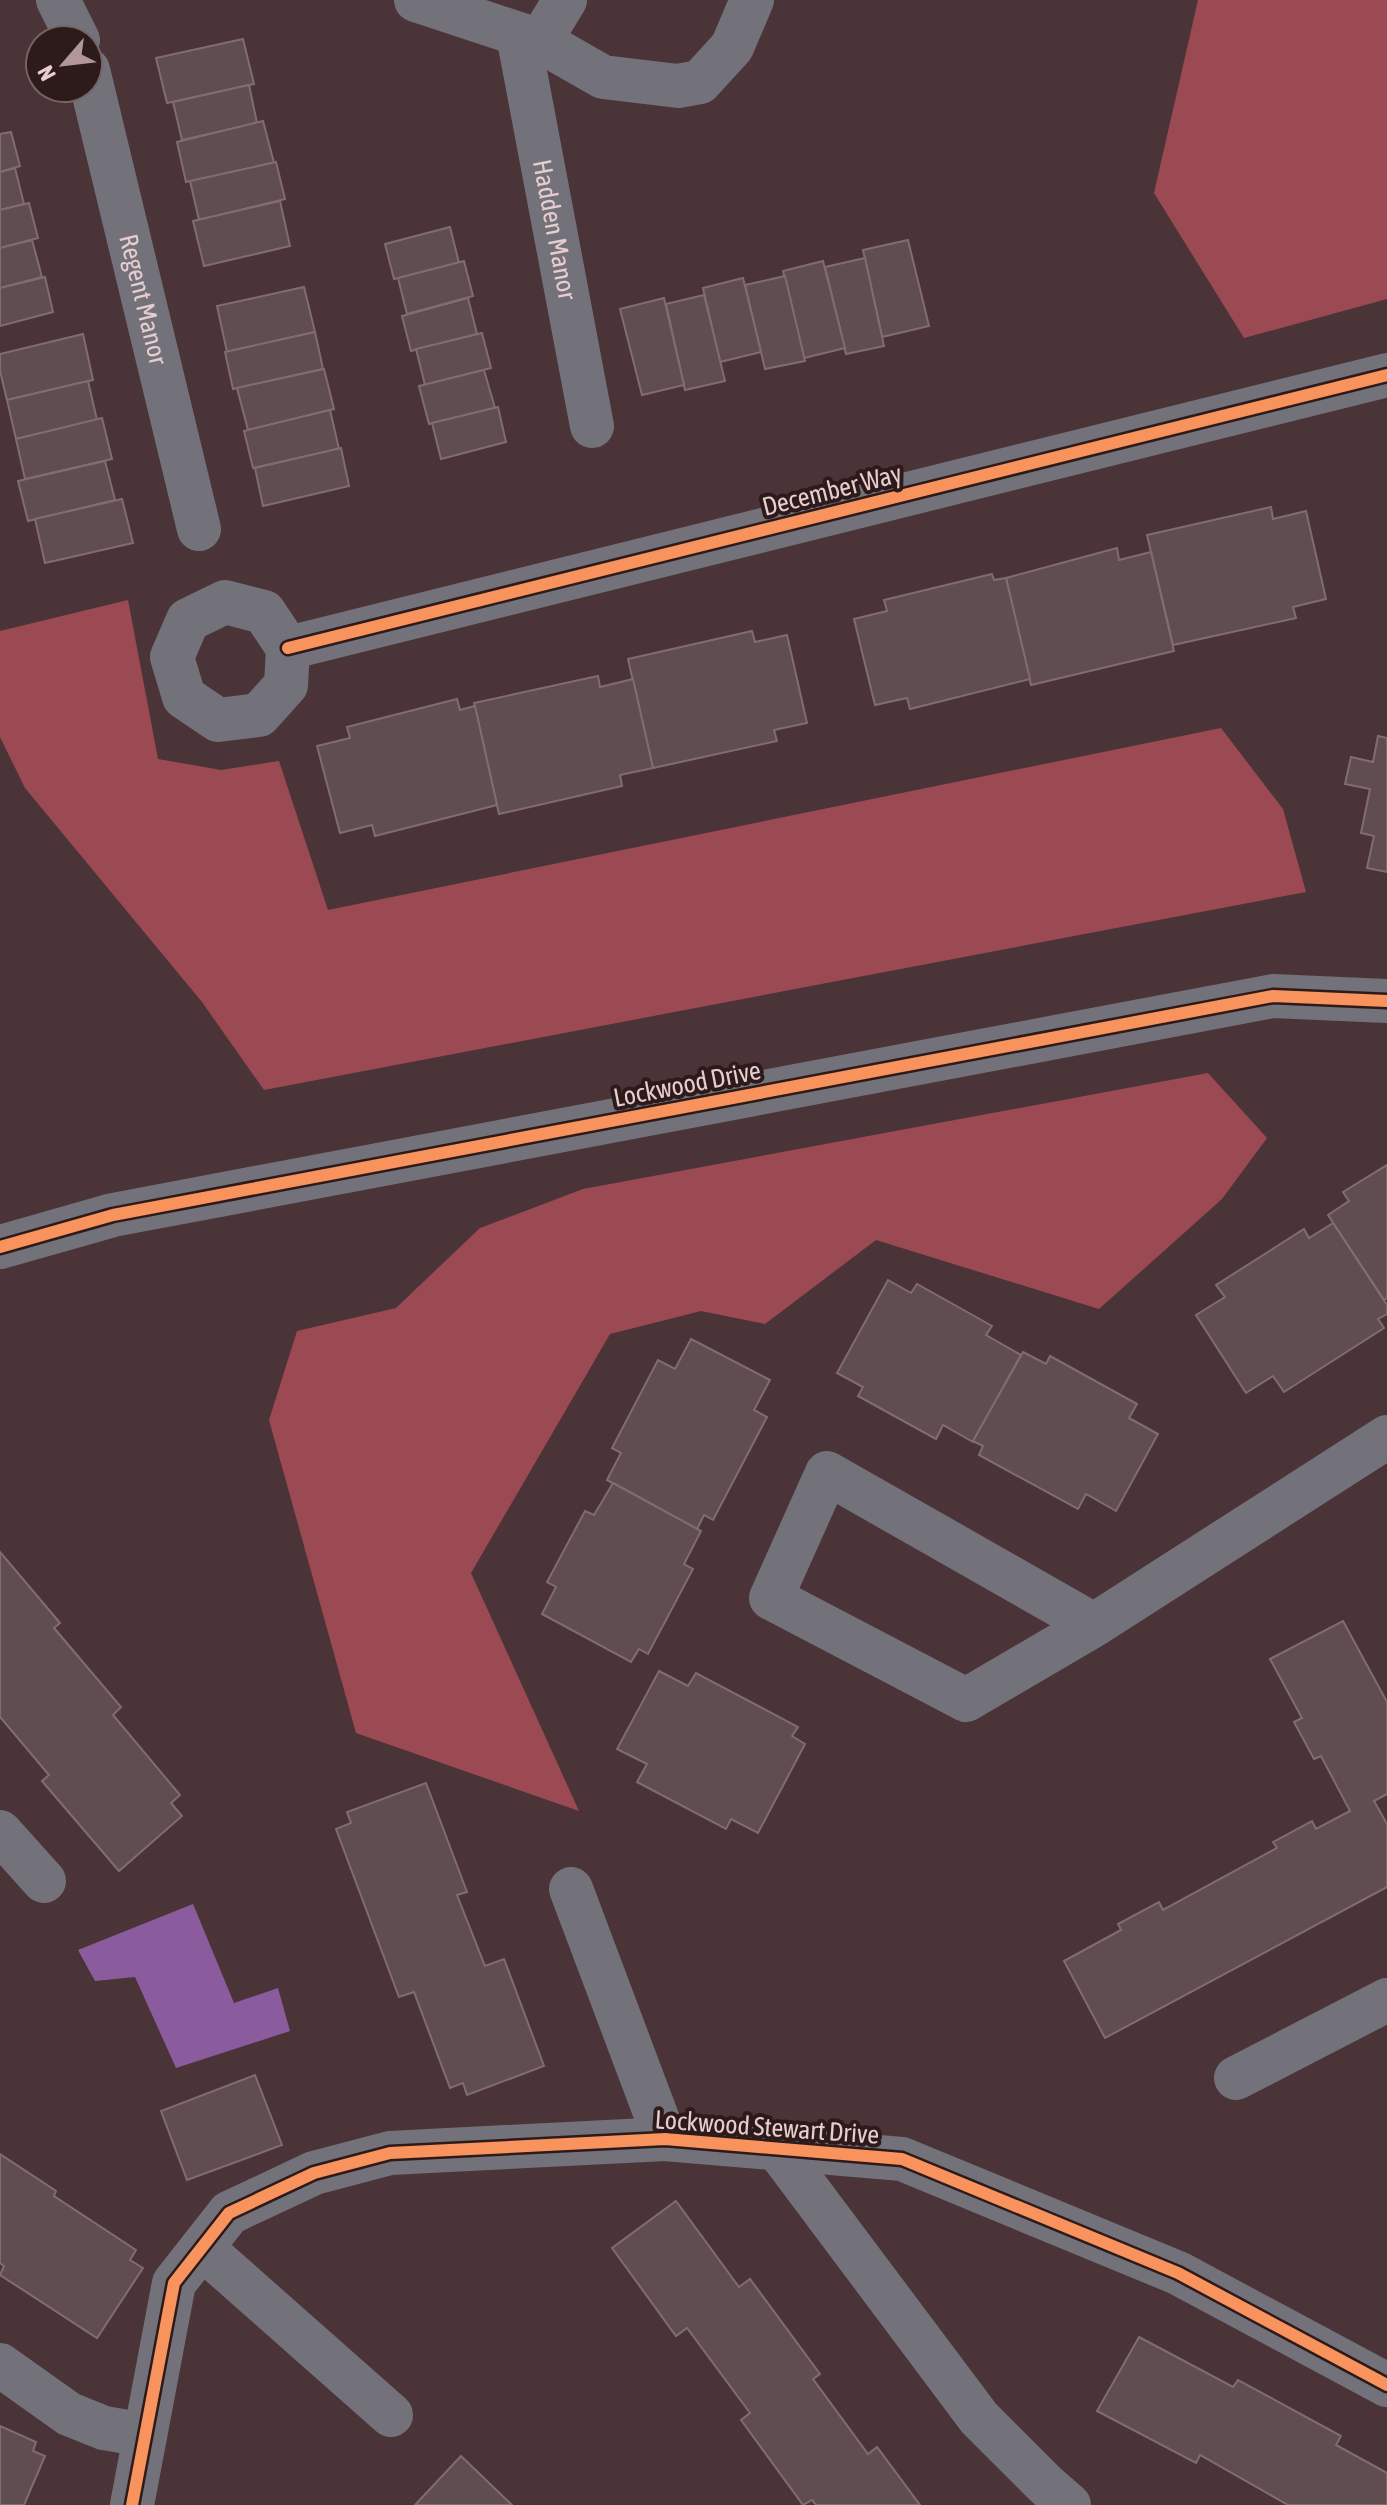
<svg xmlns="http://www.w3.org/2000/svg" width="1387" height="2505" viewBox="0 0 1387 2505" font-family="'Asap Condensed',sans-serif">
  <rect width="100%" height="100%" fill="#4b3437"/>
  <!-- forest -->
  <g fill="#9b4a54">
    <polygon points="1198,0 1387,0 1387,299 1244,338 1154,193"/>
    <polygon points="128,600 158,759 221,770 279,761 328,910 1221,728 1283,809 1306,892 264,1090 202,1002 25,788 0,737 0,631"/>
    <polygon points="1208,1073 1267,1138 1222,1199 1099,1309 876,1240 765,1324 701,1311 610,1334 471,1573 579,1811 356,1733 269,1420 297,1331 396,1308 480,1228 583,1189"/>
  </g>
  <!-- water -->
  <polygon fill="#8b5c9d" points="193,1904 234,2003 278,1988 290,2031 176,2068 135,1977 95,1981 78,1950"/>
  <!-- building -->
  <g fill="#5f4d4f" stroke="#816d6f" stroke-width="2">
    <polygon points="243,39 254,84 167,103 156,58"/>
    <polygon points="249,85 257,123 182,140 173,102"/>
    <polygon points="263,121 274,163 186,182 177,142"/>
    <polygon points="11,132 20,166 0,172 0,134"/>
    <polygon points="276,162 285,199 199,220 190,181"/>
    <polygon points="15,168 24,204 0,210 0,172"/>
    <polygon points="280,201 290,246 204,266 193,221"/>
    <polygon points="29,203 38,238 0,248 0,210"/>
    <polygon points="450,227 459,263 394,279 385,244"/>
    <polygon points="32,240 42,277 0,288 0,248"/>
    <polygon points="908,240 929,326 882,337 863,250"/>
    <polygon points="865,258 884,346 846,354 825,267"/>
    <polygon points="464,261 473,296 407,314 398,278"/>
    <polygon points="823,261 845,348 804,358 783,271"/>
    <polygon points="785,276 805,361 765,369 745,285"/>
    <polygon points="45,277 53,312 0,326 0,288"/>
    <polygon points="743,278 761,352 720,362 703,288"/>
    <polygon points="304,287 315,332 227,352 217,306"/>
    <polygon points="704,295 725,381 685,390 666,304"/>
    <polygon points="468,298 477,334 411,351 402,316"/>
    <polygon points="664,298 684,385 642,395 620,309"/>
    <polygon points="315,332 323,369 233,389 225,352"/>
    <polygon points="482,333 491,368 425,385 416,349"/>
    <polygon points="83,334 93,380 7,400 0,371 0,354"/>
    <polygon points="324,369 334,409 248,430 237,388"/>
    <polygon points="484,370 495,408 429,424 419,386"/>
    <polygon points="88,381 97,420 16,439 7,400"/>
    <polygon points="498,407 506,442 441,459 432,423"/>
    <polygon points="330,410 339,449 253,468 244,431"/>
    <polygon points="102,418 112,459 25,479 16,439"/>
    <polygon points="341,448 349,486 263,506 255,468"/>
    <polygon points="105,461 115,500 28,521 18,481"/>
    <polygon points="122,499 133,543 45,563 35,519"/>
    <polygon points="1271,507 1273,519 1306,511 1326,599 1293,607 1296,618 1173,645 1147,535"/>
    <polygon points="1117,548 1119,560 1151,552 1174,651 1031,685 1006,578"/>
    <polygon points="992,574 994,580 1006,578 1030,679 910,709 907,698 875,705 854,619 887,611 884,600"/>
    <polygon points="752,631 755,642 787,635 807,723 774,730 777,741 653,768 628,659"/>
    <polygon points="598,676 600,687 633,679 653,768 620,775 622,786 499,814 474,703"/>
    <polygon points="457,699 460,710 475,706 497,805 375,836 372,825 340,833 317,746 350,738 347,727"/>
    <polygon points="1378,736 1387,738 1387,872 1367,868 1374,836 1361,833 1370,789 1345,784 1351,757 1373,762"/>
    <polygon points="1387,1165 1387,1298 1384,1300 1328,1215 1349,1201 1343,1192"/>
    <polygon points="1333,1223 1387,1305 1387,1314 1378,1319 1384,1328 1284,1392 1273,1376 1246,1393 1196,1315 1225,1297 1216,1285 1304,1229 1309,1238"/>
    <polygon points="888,1280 911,1293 917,1284 992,1326 986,1335 1021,1355 973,1442 943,1425 936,1439 858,1396 863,1387 837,1373"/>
    <polygon points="691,1339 770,1380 754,1410 767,1417 713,1520 704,1515 697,1529 607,1480 621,1453 612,1448 658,1360 675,1369"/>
    <polygon points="1023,1352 1046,1364 1050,1356 1137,1404 1129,1418 1158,1434 1116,1511 1086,1494 1078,1509 979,1455 983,1446 973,1441"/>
    <polygon points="613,1483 701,1531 684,1564 693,1569 648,1654 639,1649 631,1662 542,1614 556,1587 547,1582 585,1511 594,1515"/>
    <polygon points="0,1552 60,1623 54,1628 121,1707 113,1715 180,1795 171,1803 182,1816 119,1871 42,1781 49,1775 0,1717"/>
    <polygon points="1343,1621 1387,1702 1387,1794 1374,1801 1387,1824 1387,1887 1105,2038 1064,1961 1121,1930 1118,1924 1159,1902 1163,1910 1277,1848 1273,1842 1312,1821 1316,1829 1350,1811 1321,1756 1314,1759 1294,1722 1302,1718 1270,1659"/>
    <polygon points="659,1671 688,1686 696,1673 798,1727 792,1736 805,1744 758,1833 731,1819 726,1829 637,1782 647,1764 617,1749"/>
    <polygon points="426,1783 467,1892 457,1895 485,1966 504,1959 544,2066 467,2095 463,2083 450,2088 414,1992 399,1997 336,1829 351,1823 347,1812"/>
    <polygon points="255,2075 282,2145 187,2180 161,2111"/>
    <polygon points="0,2154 56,2191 54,2196 136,2250 130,2260 143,2268 97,2338 0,2275 4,2266 0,2263"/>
    <polygon points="676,2201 739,2287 750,2279 820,2374 813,2379 868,2454 877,2447 920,2505 816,2505 812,2500 803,2505 741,2420 750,2413 687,2328 676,2336 612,2248"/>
    <polygon points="1139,2337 1233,2387 1238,2380 1341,2436 1336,2445 1387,2473 1387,2505 1288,2505 1200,2455 1196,2463 1097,2411"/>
    <polygon points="0,2426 36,2442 33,2451 45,2456 24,2505 0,2505"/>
    <polygon points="461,2456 512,2505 415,2505"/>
  </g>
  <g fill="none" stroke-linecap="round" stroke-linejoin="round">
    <!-- minor -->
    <g stroke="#73727b" stroke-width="44">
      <polyline points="58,0 78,40"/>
      <polyline points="416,0 540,41 603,77 678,86 700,82 732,47 752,0"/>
      <path id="s1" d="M518,35L592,426"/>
      <polyline points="540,41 565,0"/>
      <path id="s2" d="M88,70L199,529"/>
      <polygon points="225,602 264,612 288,648 286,685 259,715 218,720 184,697 172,657 188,620"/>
      <polyline points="288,648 1387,375"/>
      <polyline points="0,1247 113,1215 1273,996 1387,1001"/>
      <polyline points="1094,1625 827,1473 771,1598 966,1700 1094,1625 1387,1437"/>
      <polyline points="0,1832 44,1881"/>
      <polyline points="571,1889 665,2139"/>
      <polyline points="1236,2078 1387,2000"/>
      <polyline points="776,2147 979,2418 1045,2484 1069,2505"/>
      <polyline points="202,2248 391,2415"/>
      <polyline points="0,2365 69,2414 104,2428 145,2435"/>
      <polyline points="132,2505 174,2283 229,2213 314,2173 390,2153 665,2139 902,2159 1178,2273 1387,2385"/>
    </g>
    <!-- cycleway casing -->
    <g stroke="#2d1a1b" stroke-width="17">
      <g id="cycleway">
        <polyline points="288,648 1387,375"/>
        <polyline points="0,1247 113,1215 1273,996 1387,1001"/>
        <polyline points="132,2505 174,2283 229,2213 314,2173 390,2153 665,2139 902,2159 1178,2273 1387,2385"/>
      </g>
    </g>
    <!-- cycleway -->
    <use href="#cycleway" stroke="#f8935d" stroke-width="12"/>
  </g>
  <g text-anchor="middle" stroke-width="8" stroke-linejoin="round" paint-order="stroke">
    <!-- street labels -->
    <g font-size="26" fill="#e8cdce" stroke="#2d1a1b">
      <text dy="9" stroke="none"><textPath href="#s1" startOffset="198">Hadden Manor</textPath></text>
      <text dy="9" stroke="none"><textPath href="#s2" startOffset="236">Regent Manor</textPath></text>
      <text transform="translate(832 490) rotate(-14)" y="9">December Way</text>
      <text transform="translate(687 1084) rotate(-11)" y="9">Lockwood Drive</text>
      <text transform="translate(767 2127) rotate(4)" y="9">Lockwood Stewart Drive</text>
    </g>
  </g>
  <!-- north arrow -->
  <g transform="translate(64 64) rotate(242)"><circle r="38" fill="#2d1a1b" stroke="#786263" stroke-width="2"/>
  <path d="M0-6L14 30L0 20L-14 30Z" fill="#b19799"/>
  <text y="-12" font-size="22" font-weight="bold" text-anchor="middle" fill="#e8cdce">N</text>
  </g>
</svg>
